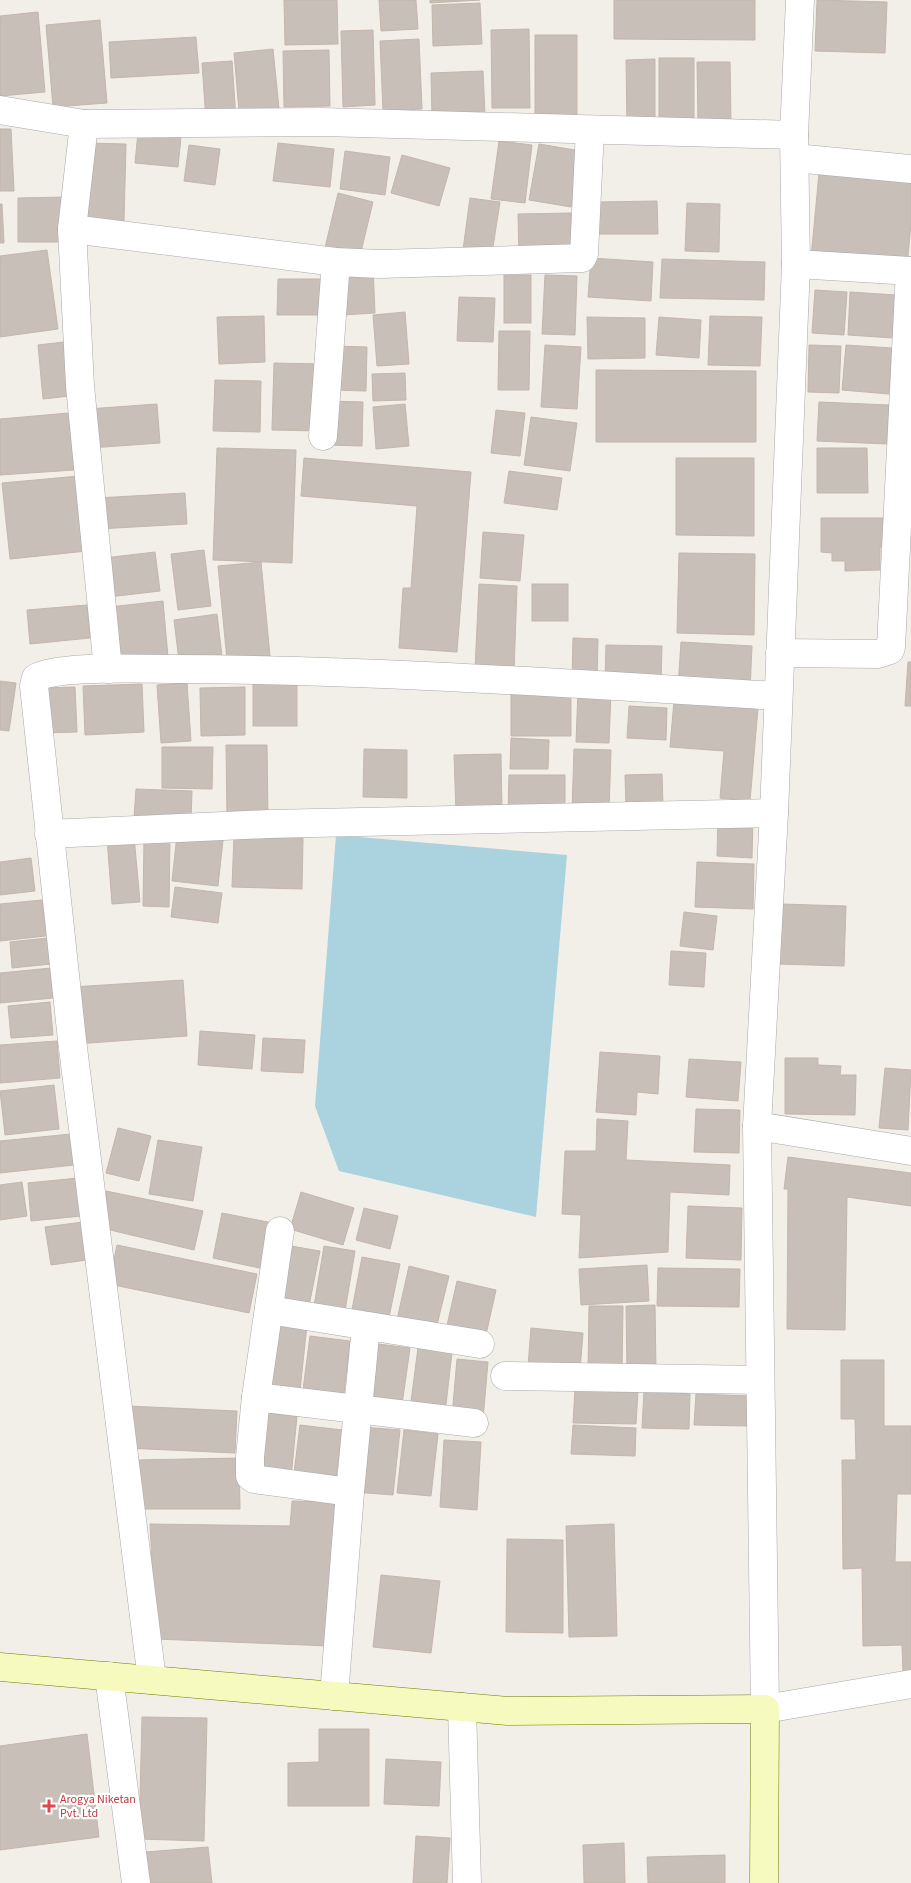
<svg xmlns="http://www.w3.org/2000/svg" width="911" height="1883" viewBox="0 0 911 1883" font-family="'Source Sans 3',sans-serif">
  <rect width="100%" height="100%" fill="#f2efe9"/>
  <!-- water -->
  <polygon fill="#aad3df" points="336,835 567,855 536,1217 339,1171 315,1106"/>
  <!-- building -->
  <g fill="#c7bfb8" stroke="#c4b6ab">
    <polygon points="284,0 337,0 338,44 285,45"/>
    <polygon points="379,0 416,0 418,29 381,31"/>
    <polygon points="430,0 480,0 430,3"/>
    <polygon points="614,0 755,0 755,40 614,39"/>
    <polygon points="817,0 887,2 885,53 815,51"/>
    <polygon points="480,3 482,44 433,46 432,5"/>
    <polygon points="38,12 45,92 0,96 0,16"/>
    <polygon points="100,20 107,103 53,107 46,25"/>
    <polygon points="529,29 530,108 492,108 491,30"/>
    <polygon points="373,30 375,105 343,107 341,31"/>
    <rect x="535" y="35" width="42" height="85"/>
    <polygon points="196,37 199,73 111,78 109,42"/>
    <polygon points="419,39 422,109 383,111 380,41"/>
    <polygon points="273,49 280,118 240,122 234,53"/>
    <polygon points="329,50 330,106 284,107 283,51"/>
    <rect x="659" y="58" width="35" height="65"/>
    <polygon points="655,59 655,125 627,126 626,60"/>
    <polygon points="232,61 236,119 206,121 202,63"/>
    <polygon points="697,62 730,62 731,123 698,124"/>
    <polygon points="483,71 485,115 432,117 431,73"/>
    <polygon points="0,129 11,129 14,191 0,191"/>
    <polygon points="138,132 181,137 178,167 135,163"/>
    <polygon points="499,141 532,145 525,203 491,199"/>
    <polygon points="86,143 126,144 124,221 83,220"/>
    <polygon points="278,143 334,149 330,187 273,181"/>
    <polygon points="539,144 581,151 571,207 529,200"/>
    <polygon points="189,145 220,149 215,185 184,181"/>
    <polygon points="345,151 390,157 385,195 340,189"/>
    <polygon points="402,155 450,168 439,206 391,193"/>
    <polygon points="819,173 911,181 911,224 907,266 811,258"/>
    <polygon points="338,193 373,202 359,260 324,252"/>
    <polygon points="66,197 66,242 18,242 18,198"/>
    <polygon points="470,198 500,202 491,260 462,257"/>
    <polygon points="657,201 658,234 598,234 598,202"/>
    <polygon points="687,203 720,204 719,252 685,251"/>
    <polygon points="0,204 2,204 4,243 0,243"/>
    <polygon points="571,213 572,256 519,258 518,214"/>
    <polygon points="47,250 58,329 0,337 0,256"/>
    <polygon points="591,258 653,262 651,301 588,297"/>
    <polygon points="662,259 765,262 764,300 660,298"/>
    <polygon points="373,268 375,313 342,315 338,271"/>
    <rect x="504" y="275" width="27" height="48"/>
    <polygon points="545,275 577,276 575,335 542,334"/>
    <polygon points="278,279 325,279 324,315 277,315"/>
    <polygon points="815,290 847,292 844,335 812,333"/>
    <polygon points="850,292 896,295 893,338 848,335"/>
    <polygon points="459,297 495,298 493,342 457,341"/>
    <polygon points="405,312 409,364 377,366 373,315"/>
    <polygon points="264,316 265,362 219,364 217,317"/>
    <polygon points="710,316 762,317 760,366 708,365"/>
    <polygon points="587,317 645,318 645,358 588,359"/>
    <polygon points="659,317 701,320 699,358 656,355"/>
    <polygon points="499,331 530,331 529,390 498,390"/>
    <polygon points="64,342 70,396 43,399 38,345"/>
    <polygon points="545,345 581,347 577,409 541,407"/>
    <polygon points="809,345 841,346 839,393 808,392"/>
    <polygon points="846,345 892,348 889,394 842,390"/>
    <polygon points="332,346 367,347 366,391 332,390"/>
    <polygon points="274,363 321,364 320,431 272,430"/>
    <polygon points="596,370 756,371 756,442 596,442"/>
    <polygon points="405,373 406,400 373,401 372,374"/>
    <polygon points="215,380 261,381 260,432 213,431"/>
    <polygon points="328,401 363,402 362,446 328,445"/>
    <polygon points="819,402 889,405 887,444 817,441"/>
    <polygon points="157,404 160,443 90,448 88,409"/>
    <polygon points="405,404 409,446 376,449 373,407"/>
    <polygon points="496,410 525,413 520,456 491,453"/>
    <polygon points="69,413 74,470 0,475 0,419"/>
    <polygon points="531,417 577,423 570,471 524,465"/>
    <polygon points="217,448 296,450 292,563 213,560"/>
    <polygon points="817,448 867,448 868,493 817,493"/>
    <polygon points="304,458 471,472 457,652 399,648 403,588 411,588 417,506 301,496"/>
    <polygon points="676,458 754,458 754,536 676,535"/>
    <polygon points="509,471 562,478 557,510 504,503"/>
    <polygon points="79,476 87,551 10,559 2,483"/>
    <polygon points="185,493 187,524 98,529 97,498"/>
    <polygon points="821,518 889,518 889,547 880,547 880,570 845,571 845,561 832,561 832,553 821,552"/>
    <polygon points="483,532 524,535 520,581 480,578"/>
    <polygon points="204,550 211,606 178,610 171,554"/>
    <polygon points="155,552 160,591 109,597 104,558"/>
    <polygon points="679,553 755,554 754,635 677,633"/>
    <polygon points="261,562 270,656 227,660 218,566"/>
    <polygon points="479,584 517,586 514,672 475,670"/>
    <rect x="532" y="584" width="36" height="37"/>
    <polygon points="163,601 168,657 116,663 109,607"/>
    <polygon points="87,605 90,638 30,644 27,610"/>
    <polygon points="217,614 222,656 179,661 174,620"/>
    <polygon points="573,638 598,639 597,679 572,679"/>
    <polygon points="681,642 752,646 750,691 678,687"/>
    <polygon points="606,645 662,646 661,681 605,680"/>
    <polygon points="908,662 911,662 911,706 905,706"/>
    <rect x="253" y="676" width="44" height="50"/>
    <polygon points="0,681 16,683 9,731 0,730"/>
    <polygon points="187,683 191,741 161,743 157,685"/>
    <polygon points="142,684 144,732 85,735 83,686"/>
    <polygon points="75,687 77,732 43,733 42,688"/>
    <polygon points="245,687 245,735 201,736 200,688"/>
    <polygon points="511,689 571,690 571,736 511,736"/>
    <polygon points="578,690 611,691 609,743 576,742"/>
    <polygon points="674,701 758,708 750,801 720,798 724,751 670,747"/>
    <polygon points="629,706 667,708 666,740 627,738"/>
    <polygon points="511,738 549,740 548,769 510,769"/>
    <polygon points="226,745 267,745 268,818 227,818"/>
    <polygon points="162,747 213,747 212,789 162,788"/>
    <polygon points="364,749 407,750 407,798 363,797"/>
    <polygon points="574,749 611,750 609,812 572,811"/>
    <polygon points="501,754 502,812 456,813 454,755"/>
    <polygon points="662,774 663,807 626,808 625,775"/>
    <polygon points="509,775 565,775 565,812 508,812"/>
    <polygon points="136,789 192,791 191,820 134,818"/>
    <polygon points="718,817 753,817 752,858 717,856"/>
    <polygon points="177,835 223,840 218,886 172,881"/>
    <polygon points="134,836 140,902 112,904 107,838"/>
    <polygon points="234,836 303,838 302,889 232,887"/>
    <polygon points="144,839 170,839 169,907 143,906"/>
    <polygon points="31,858 35,891 0,895 0,862"/>
    <polygon points="697,862 754,864 753,909 695,907"/>
    <polygon points="175,887 222,893 218,923 171,917"/>
    <polygon points="42,900 46,936 0,941 0,904"/>
    <polygon points="781,904 846,906 844,966 779,964"/>
    <polygon points="684,912 717,916 713,950 680,946"/>
    <polygon points="48,938 51,964 12,968 10,942"/>
    <polygon points="671,951 706,953 704,987 669,985"/>
    <polygon points="51,968 53,998 0,1003 0,973"/>
    <polygon points="183,980 187,1036 75,1044 72,987"/>
    <polygon points="50,1002 53,1035 11,1038 8,1006"/>
    <polygon points="200,1031 255,1035 252,1069 198,1065"/>
    <polygon points="263,1038 305,1040 303,1073 261,1071"/>
    <polygon points="57,1041 60,1078 0,1083 0,1045"/>
    <polygon points="600,1052 660,1056 658,1094 637,1092 636,1115 596,1112"/>
    <polygon points="785,1058 818,1058 818,1065 841,1066 840,1075 856,1075 855,1115 785,1114"/>
    <polygon points="689,1059 741,1062 738,1101 686,1097"/>
    <polygon points="885,1068 911,1070 908,1130 879,1128"/>
    <polygon points="54,1085 59,1129 5,1135 0,1091"/>
    <polygon points="696,1109 740,1110 739,1153 694,1152"/>
    <polygon points="597,1119 628,1121 626,1160 730,1165 729,1195 670,1192 668,1252 579,1258 581,1215 562,1214 565,1151 596,1151"/>
    <polygon points="118,1128 151,1136 139,1181 106,1173"/>
    <polygon points="71,1134 74,1165 0,1173 0,1141"/>
    <polygon points="158,1140 202,1147 193,1201 149,1194"/>
    <polygon points="788,1157 911,1173 911,1206 847,1197 845,1330 787,1329 788,1189 784,1189"/>
    <polygon points="78,1178 82,1216 31,1221 28,1183"/>
    <polygon points="22,1182 27,1216 0,1220 0,1185"/>
    <polygon points="106,1191 203,1211 194,1250 106,1229"/>
    <polygon points="301,1192 354,1208 343,1245 290,1229"/>
    <polygon points="688,1206 742,1208 741,1260 686,1258"/>
    <polygon points="364,1208 398,1216 390,1249 356,1240"/>
    <polygon points="222,1213 273,1223 264,1269 213,1258"/>
    <polygon points="83,1222 87,1260 51,1265 45,1227"/>
    <polygon points="117,1245 257,1274 249,1313 109,1284"/>
    <polygon points="285,1245 320,1251 308,1311 273,1304"/>
    <polygon points="324,1246 355,1251 344,1317 313,1312"/>
    <polygon points="362,1257 400,1264 387,1327 350,1320"/>
    <polygon points="647,1265 649,1301 581,1305 579,1269"/>
    <polygon points="409,1266 449,1276 435,1333 396,1324"/>
    <polygon points="658,1268 740,1269 739,1307 657,1306"/>
    <polygon points="457,1281 496,1290 485,1339 446,1330"/>
    <polygon points="655,1305 656,1372 627,1372 626,1306"/>
    <polygon points="589,1306 623,1306 622,1370 588,1370"/>
    <polygon points="272,1321 307,1325 300,1390 265,1386"/>
    <polygon points="531,1328 583,1333 580,1370 528,1366"/>
    <polygon points="310,1336 350,1341 343,1402 302,1397"/>
    <polygon points="419,1340 453,1344 445,1413 410,1409"/>
    <polygon points="370,1343 410,1348 401,1412 362,1407"/>
    <polygon points="457,1359 488,1362 483,1419 452,1416"/>
    <polygon points="841,1360 884,1360 884,1426 911,1426 911,1494 897,1494 895,1562 911,1562 911,1673 903,1673 902,1645 863,1646 862,1568 843,1569 842,1460 856,1460 855,1419 841,1419"/>
    <polygon points="575,1389 638,1391 636,1424 573,1423"/>
    <polygon points="644,1391 690,1394 689,1429 642,1428"/>
    <polygon points="696,1394 749,1396 749,1426 694,1425"/>
    <polygon points="128,1406 237,1411 235,1453 126,1448"/>
    <polygon points="258,1412 297,1416 291,1478 252,1474"/>
    <polygon points="300,1425 342,1430 335,1486 293,1481"/>
    <polygon points="573,1425 636,1428 635,1456 571,1454"/>
    <polygon points="362,1427 400,1430 393,1495 355,1492"/>
    <polygon points="404,1430 438,1434 431,1496 397,1493"/>
    <polygon points="444,1440 481,1442 477,1510 440,1507"/>
    <polygon points="239,1458 240,1509 138,1509 137,1460"/>
    <polygon points="292,1501 335,1502 329,1646 156,1639 150,1524 290,1526"/>
    <polygon points="614,1524 617,1636 569,1637 566,1526"/>
    <polygon points="507,1539 563,1540 563,1633 506,1632"/>
    <polygon points="381,1575 440,1581 431,1653 373,1647"/>
    <polygon points="142,1717 207,1718 204,1841 139,1839"/>
    <polygon points="319,1729 369,1729 369,1806 288,1806 288,1763 319,1762"/>
    <polygon points="87,1734 99,1837 0,1850 0,1746"/>
    <polygon points="386,1759 441,1762 439,1806 384,1804"/>
    <polygon points="416,1836 450,1838 447,1883 413,1883"/>
    <polygon points="624,1843 625,1883 584,1883 583,1845"/>
    <polygon points="208,1847 212,1883 149,1883 146,1852"/>
    <polygon points="725,1855 725,1883 648,1883 647,1857"/>
  </g>
  <g fill="none" stroke-linecap="round" stroke-linejoin="round">
    <!-- street casing -->
    <g stroke="#a9a9a9" stroke-width="29">
      <g id="street">
        <polyline points="800,0 794,135 796,264 774,813 757,1126 765,1709 911,1684"/>
        <polyline points="0,110 84,124 322,122 794,135"/>
        <polyline points="84,124 72,229 80,386 108,669"/>
        <polyline points="795,158 911,169"/>
        <polyline points="72,229 336,262 380,264 582,258 584,254 590,130"/>
        <polyline points="796,264 911,271"/>
        <polyline points="323,436 336,262"/>
        <polyline points="780,653 878,654 890,650 891,647 910,271"/>
        <polyline points="49,834 269,824 774,813"/>
        <polyline points="757,1126 911,1151"/>
        <polyline points="280,1231 256,1397 250,1457 250,1476 254,1479 350,1492"/>
        <polyline points="269,1310 480,1344"/>
        <polyline points="505,1376 760,1380"/>
        <polyline points="256,1397 474,1423"/>
        <polyline points="109,1676 136,1883"/>
        <path d="M152,1680L72,1040L34,686L36,678C57,665 146,669 175,669C376,670 577,684 778,696"/>
        <polyline points="334,1696 350,1492 366,1326"/>
        <polyline points="462,1707 467,1883"/>
      </g>
    </g>
    <!-- secondary casing -->
    <g stroke="#707d05" stroke-width="29">
      <polyline id="secondary" points="0,1667 508,1711 765,1709 764,1883"/>
    </g>
    <!-- street -->
    <use href="#street" stroke="#fff" stroke-width="28"/>
    <!-- secondary -->
    <use href="#secondary" stroke="#f7fabf" stroke-width="28"/>
  </g>
  <!-- markers -->
  <path fill="#e0444e" stroke="#fff" stroke-width="2" d="M46.5 1798.5h5v5h5v5h-5v5h-5v-5h-5v-5h5z"/>
  <g text-anchor="middle" stroke-width="4.5" stroke-linejoin="round" paint-order="stroke">
    <!-- health labels -->
    <g font-size="12" fill="#be3a42" stroke="#fff" text-anchor="start">
      <text x="60" y="1803">Arogya Niketan<tspan x="60" dy="14">Pvt. Ltd</tspan></text>
    </g>
  </g>
</svg>
